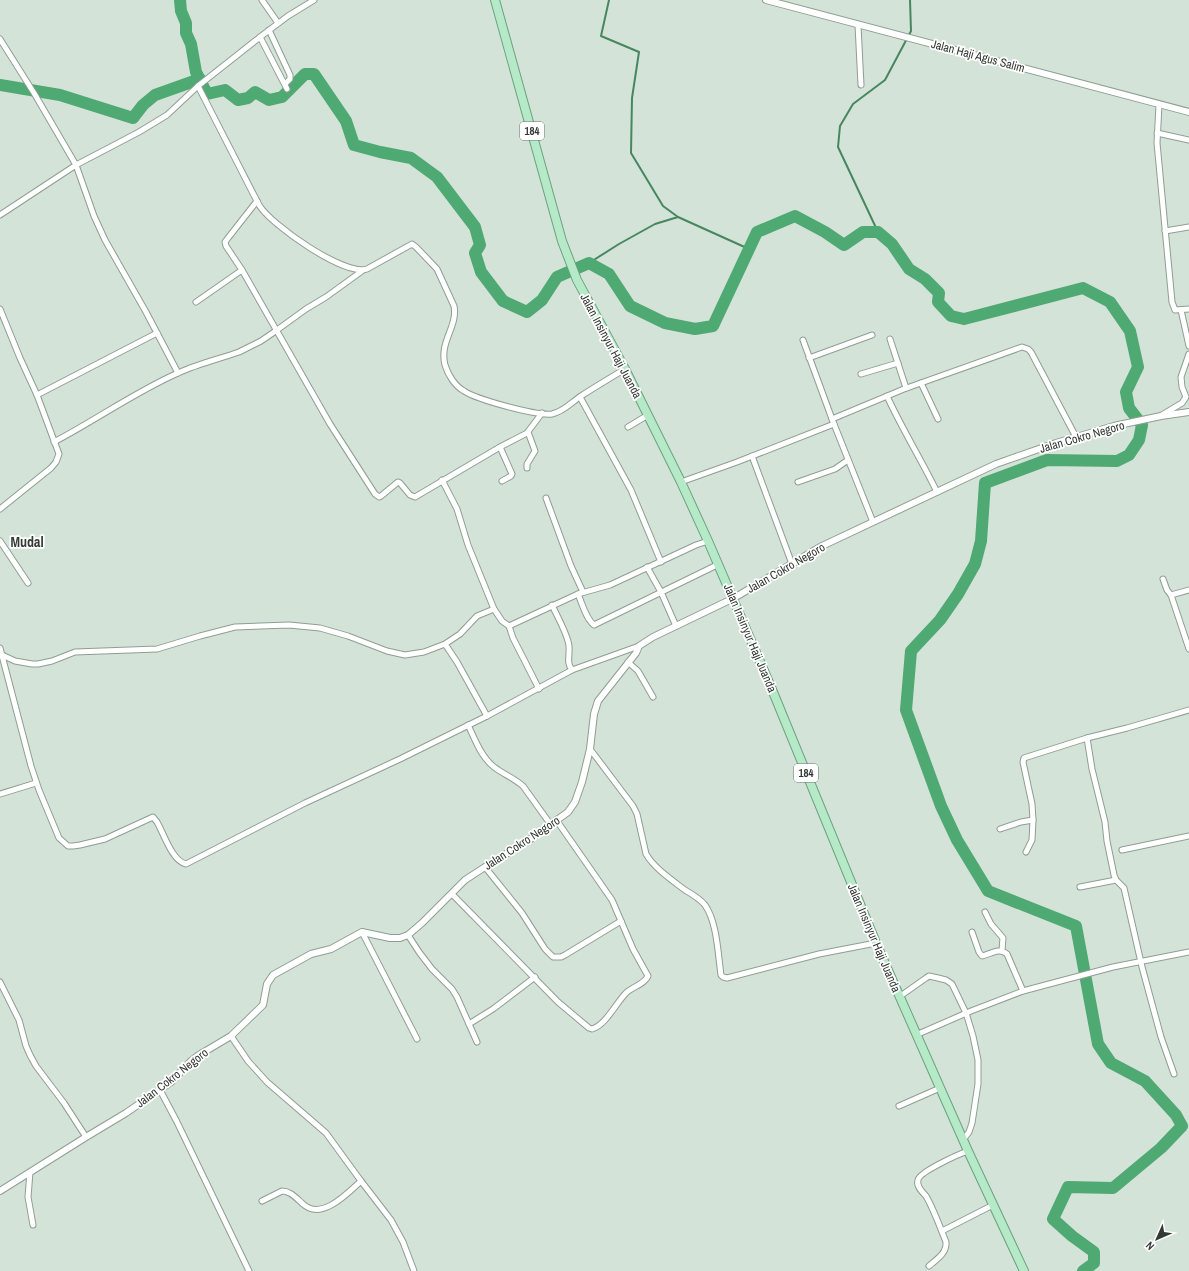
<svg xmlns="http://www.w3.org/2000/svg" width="1189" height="1271" viewBox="0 0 1189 1271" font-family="'Archivo Narrow',sans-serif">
  <rect width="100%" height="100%" fill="#d4e3d8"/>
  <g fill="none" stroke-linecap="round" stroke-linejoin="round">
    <!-- stream -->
    <g stroke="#478760" stroke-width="2">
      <polyline points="609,0 601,36 639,52 632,98 631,153 663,206 678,217 749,249"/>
      <polyline points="878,232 838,147 840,126 853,104 885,80 911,31 910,0"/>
      <polyline points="589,263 619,244 655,224 678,217"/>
    </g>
    <!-- river -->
    <g stroke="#4fa972" stroke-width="12">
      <polyline points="180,0 181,11 186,23 186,33 191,44 196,72 207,94 225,90 238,100 248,98 255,92 269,100 282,97 305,74 314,74 346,121 354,145 380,152 411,158 437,177 475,227 480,245 475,253 481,272 503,301 527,312 542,300 557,277 589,263 609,274 630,306 665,323 695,329 713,326 757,232 795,216 825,232 844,245 863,232 878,232 892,244 909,269 925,279 939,293 938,302 951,316 964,319 1083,288 1110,302 1130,331 1138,367 1126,392 1129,408 1142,425 1139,440 1129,455 1117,461 1047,460 985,483 981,541 975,564 958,594 940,620 911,651 906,710 941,806 957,840 988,891 1076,926 1098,1044 1111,1063 1145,1081 1176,1115 1182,1126 1161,1148 1113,1188 1068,1187 1053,1219 1072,1236 1094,1252 1094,1263 1083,1271"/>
      <polyline points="0,85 60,95 133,118 143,105 155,95 200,79"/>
    </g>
    <!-- minor casing -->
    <g stroke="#8f9e93" stroke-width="7">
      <g id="minor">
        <polyline points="262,0 278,23"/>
        <polyline points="858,25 861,85"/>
        <polyline points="269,30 290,75 290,79 285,84"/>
        <polyline points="260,37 287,89"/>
        <polyline points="0,39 34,93 76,165 94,216 105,240 146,312 178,373"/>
        <path d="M198,86L259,205C271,225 344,276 367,269L412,244L416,247L437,269L454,306C458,327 439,341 445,365C448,375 455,386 464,391C478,400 537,416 552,414C563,412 572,402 581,396C595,387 610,378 625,369"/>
        <polyline points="1159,105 1157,143 1172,302 1175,310 1189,309"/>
        <polyline points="1157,133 1189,140"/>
        <polyline points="257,201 228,238 225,242 226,246 242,270 330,424 375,494 379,497 381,496 398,482 400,483 410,495 415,497 500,447"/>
        <polyline points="0,215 76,165 139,132 167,115 198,86 264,34 288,16 314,0"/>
        <polyline points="1165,231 1189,227"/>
        <polyline points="196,302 242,270"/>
        <polyline points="0,309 20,358 37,395 59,454 56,462 51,468 0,509"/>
        <polyline points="1181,310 1189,346"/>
        <polyline points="890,339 906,388"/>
        <polyline points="803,340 832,419 873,522"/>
        <polyline points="809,358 872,335"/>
        <polyline points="861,374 898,363"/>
        <polyline points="921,383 938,419"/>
        <polyline points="37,395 157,333"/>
        <path d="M887,396C902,429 921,459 937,492"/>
        <polyline points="580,397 631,490 661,562"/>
        <polyline points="1162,415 1182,403 1186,397 1182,387 1181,377 1189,354"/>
        <polyline points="832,419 904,389 1022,347 1028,349 1031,352 1076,437"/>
        <polyline points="628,427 648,415"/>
        <path d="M54,442C96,420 135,392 178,373C197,364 219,359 239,352L261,341L277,330L306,309L326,297L362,271"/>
        <polyline points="752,456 792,564"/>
        <polyline points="527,468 527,464 535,451 528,432"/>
        <polyline points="442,480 457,509 468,545 494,609 502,621 509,626 513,638 539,689"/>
        <polyline points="502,481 511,476 512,474 500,447 527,433 542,413"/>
        <polyline points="681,482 737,462 834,424"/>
        <polyline points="798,482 835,469 848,460"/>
        <polyline points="546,498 571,566 583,592"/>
        <polyline points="0,541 28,583"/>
        <polyline points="647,567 661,592 676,626"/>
        <polyline points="1163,579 1167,590 1171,595"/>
        <polyline points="1189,590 1171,595 1189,649"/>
        <path d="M578,594C582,603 586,619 594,625L719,564"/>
        <path d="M552,605C557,616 568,635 569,646C570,656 566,662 572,670"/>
        <polyline points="509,626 578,594 610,585 696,545 708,541"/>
        <path d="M0,648L31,766L39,790L59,838L68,846H73L80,845L105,839L153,817L157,822C164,834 172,861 186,864L305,803L400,759L487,716L572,670L639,646"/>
        <polyline points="2,655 15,661 32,664 38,664 52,661 75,652 157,649 200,636 235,627 289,625 320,628 348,636 387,651 405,655 424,652 445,644"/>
        <polyline points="628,662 638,671 653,697"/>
        <polyline points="487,716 457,662 445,644 460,634 477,616 494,609"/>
        <path d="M468,725C475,739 481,757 494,767C503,774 514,778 523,786L551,825"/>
        <polyline points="1087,738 1092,769 1105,822 1107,841 1114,875 1116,880 1124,888 1142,967 1161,1037 1174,1074"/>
        <path d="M590,749L633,806L637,814L646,854C655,869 672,880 685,890C692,894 700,899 705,905C717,922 718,954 721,975L723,977L727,978L819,954L876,943"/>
        <polyline points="0,794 36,783"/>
        <polyline points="1000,829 1021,822 1033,820"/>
        <polyline points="1122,850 1189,836"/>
        <polyline points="1026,852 1032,840 1033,820 1032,804 1023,762 1024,758 1087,738 1127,728 1189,710"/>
        <polyline points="485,867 522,913 545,949 553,957 561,957 565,955 621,921"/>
        <polyline points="1080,887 1116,880"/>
        <path d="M452,894L558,1002L589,1028L592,1029C606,1025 616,1003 626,993C632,987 645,984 648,976L633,949L612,900L557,821"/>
        <polyline points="985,912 991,924 1003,938 1002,950"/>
        <polyline points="362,932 417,1039"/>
        <path d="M972,932L979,952L982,956C991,954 999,947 1007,954L1023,991"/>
        <polyline points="408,935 419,952 432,969 452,989 457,997 477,1042"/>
        <polyline points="0,982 19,1020 26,1046 30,1055 36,1066 64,1103 86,1137"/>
        <polyline points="899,997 926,978 929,976 938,978 946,980 952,984 966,1013 973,1036 978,1060 978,1084 972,1123 969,1132 963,1140"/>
        <polyline points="469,1024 493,1009 535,977"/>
        <polyline points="916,1035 971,1011 1023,991 1113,967 1189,952"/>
        <polyline points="231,1036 248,1061 267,1082 326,1133 361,1181 391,1220 403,1242 414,1271"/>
        <polyline points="160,1090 177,1122 249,1271"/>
        <polyline points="899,1106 940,1088"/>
        <polyline points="30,1172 28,1197 33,1225"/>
        <path d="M262,1201L282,1191C291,1191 297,1199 303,1204C321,1221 347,1194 361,1181"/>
        <polyline points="942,1231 993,1205"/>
        <path d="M929,1266C937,1259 947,1253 946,1242C940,1227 934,1210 926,1196C922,1192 916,1186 918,1180C919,1172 959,1154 968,1151"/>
      </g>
    </g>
    <!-- tertiary casing -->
    <g stroke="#8f9e93" stroke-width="8">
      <g id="tertiary">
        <polyline points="766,0 1189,112"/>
        <polyline points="0,1191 86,1137 126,1113 171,1082 191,1061 199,1055 231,1036 263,1005 267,984 273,975 311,954 331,949 362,932 390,938 400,938 408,935 422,923 465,880 485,867 532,838 568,812 575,802 582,782 590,749 594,714 598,701 636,653 639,646 653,637 734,598 822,546 996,464 1056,443 1114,426 1161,416 1189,412"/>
      </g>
    </g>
    <!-- primary casing -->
    <g stroke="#69a27d" stroke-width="10">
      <polyline id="primary" points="495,0 562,241 577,280 625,369 681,482 708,541 771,687 876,943 968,1151 1024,1271"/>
    </g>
    <!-- minor -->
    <use href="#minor" stroke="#fff" stroke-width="5"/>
    <!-- tertiary -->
    <use href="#tertiary" stroke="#fff" stroke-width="6"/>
    <!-- primary -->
    <use href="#primary" stroke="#b6e9c8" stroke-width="8"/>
  </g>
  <g text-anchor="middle" stroke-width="3.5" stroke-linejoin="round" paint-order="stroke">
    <!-- shield labels -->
    <g fill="#fff" stroke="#707472" stroke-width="1">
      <rect x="520" y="122" width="24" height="18" rx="3"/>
      <rect x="794" y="764" width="24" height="18" rx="3"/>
    </g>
    <g font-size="11" font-weight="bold" fill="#333935">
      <text x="532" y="135">184</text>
      <text x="806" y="777">184</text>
    </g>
    <!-- street labels -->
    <g font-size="12" fill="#333935" stroke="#fff">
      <text transform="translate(978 56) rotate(15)" y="4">Jalan Haji Agus Salim</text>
      <text transform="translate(611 346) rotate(62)" y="4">Jalan Insinyur Haji Juanda</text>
      <text transform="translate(1082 437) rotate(-16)" y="4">Jalan Cokro Negoro</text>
      <text transform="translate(786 568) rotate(-30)" y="4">Jalan Cokro Negoro</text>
      <text transform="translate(750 638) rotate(67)" y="4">Jalan Insinyur Haji Juanda</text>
      <text transform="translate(522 843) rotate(-33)" y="4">Jalan Cokro Negoro</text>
      <text transform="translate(874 938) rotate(67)" y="4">Jalan Insinyur Haji Juanda</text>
      <text transform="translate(172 1078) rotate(-38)" y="4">Jalan Cokro Negoro</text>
    </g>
    <!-- quarter labels -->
    <g font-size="14" font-weight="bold" fill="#333935" stroke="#fff">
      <text x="27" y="547">Mudal</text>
    </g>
  </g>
  <!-- north arrow -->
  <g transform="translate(1157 1239) rotate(225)" stroke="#ffffff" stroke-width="3" paint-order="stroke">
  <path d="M0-3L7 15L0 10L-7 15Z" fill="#333935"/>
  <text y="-6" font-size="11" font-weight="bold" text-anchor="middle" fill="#333935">N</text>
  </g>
</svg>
